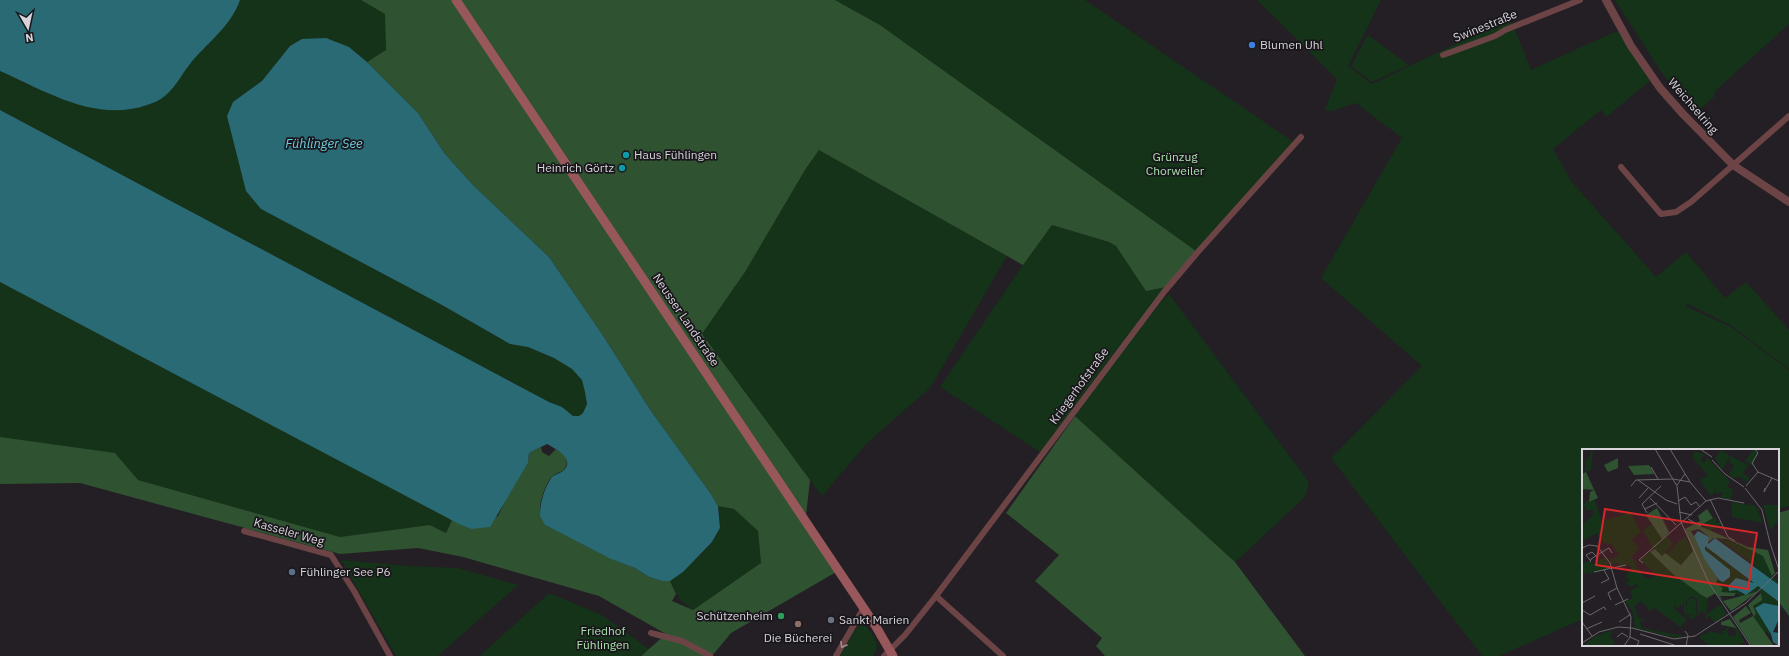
<svg xmlns="http://www.w3.org/2000/svg" width="1789" height="656" viewBox="0 0 1789 656" font-family="'IBM Plex Sans',sans-serif">
  <rect width="100%" height="100%" fill="#231f25"/>
  <!-- green -->
  <g fill="#153318">
    <path d="M240,0H361L385,13L386,50L367,62L349,47L290,46L262,81L233,102L262,209L442,305L510,344L528,347L554,358L572,369L582,380L585,392L587,404L583,413L579,416H573L562,407L549,402L0,110V71C40,90 99,122 144,106C149,104 154,103 158,100C173,89 181,73 194,59C210,41 232,24 240,0Z"/>
    <polygon points="835,0 1085,0 1295,143 1196,251 880,25"/>
    <polygon points="1257,0 1381,0 1348,66 1372,84 1510,18 1531,70 1612,33 1619,32 1650,81 1606,117 1601,110 1553,149 1571,181 1656,277 1686,252 1725,298 1746,282 1789,330 1789,369 1732,326 1688,304 1685,306 1731,327 1789,370 1789,506 1778,509 1778,450 1583,450 1583,619 1499,656 1482,656 1331,458 1422,366 1321,278 1402,138 1356,103 1332,111 1325,110 1337,79"/>
    <polygon points="1615,0 1789,0 1789,24 1715,91 1714,97 1695,113 1661,72"/>
    <polygon points="1368,35 1409,65 1372,82 1351,66"/>
    <polygon points="819,150 1007,256 930,388 868,442 822,496 702,334 745,272 805,170"/>
    <polygon points="1052,225 1109,242 1116,246 1127,261 1166,287 1104,366 1042,453 940,387 1023,265"/>
    <polygon points="0,282 452,520 446,533 430,525 340,537 138,480 0,452"/>
    <polygon points="1169,294 1309,482 1305,497 1235,562 1075,416 1105,374 1160,303"/>
    <path d="M718,506L734,509L748,520L758,532L761,563L693,610L680,600L670,581C682,572 717,543 720,528C721,522 719,513 718,506Z"/>
    <polygon points="341,560 408,566 458,568 518,585 438,656 396,656"/>
    <polygon points="549,593 602,615 649,649 640,656 480,656"/>
    <path d="M859,623H864C872,636 883,642 873,656H840Z"/>
  </g>
  <!-- forest -->
  <g fill="#2f5231">
    <path d="M361,0H835L880,25L1196,251L1166,287L1146,291L1116,246L1109,242L1052,225L1023,265L819,150L805,170L745,272L702,334L810,480L805,525L838,571L731,633L712,656H641L666,634L599,596L463,557L418,548L340,554L80,483L0,484V437L115,453L138,480L340,537L430,525L446,533L452,520L471,529L498,516L506,499L528,463L529,453L541,447L542,452L549,456L556,449C563,453 569,458 566,466C563,473 558,472 554,475C546,481 541,498 540,507C540,512 544,520 545,525L612,559L635,568L649,577L662,581H670L676,594L672,601L693,610L761,563L758,531L734,509L718,506L711,494L651,411L602,334L549,257L474,186L445,154L418,113L367,62L386,50L385,14Z"/>
    <polygon points="1075,416 1235,562 1305,656 1105,656 1096,646 1102,638 1035,581 1059,555 1006,513"/>
    <polygon points="1788,510 1789,510 1789,616 1778,601 1778,513"/>
  </g>
  <!-- water -->
  <g fill="#296a74">
    <path d="M0,0H240C232,24 210,41 194,59C184,70 176,87 166,95C160,100 154,103 147,105C96,123 45,91 0,71Z"/>
    <path d="M326,38L349,47L367,62L418,113L445,154L474,186L549,257L602,334L651,411L711,494L718,506L720,528L712,542L683,572L670,581H662L649,577L635,568L611,559L545,525L540,516C540,503 544,488 552,477C555,474 559,474 563,471C576,459 556,449 547,444L529,453L528,463L490,527L471,529L459,524L0,282V110L549,402L562,407L573,416H579L583,413L587,404L585,392L582,380L572,369L554,358L528,347L510,344L442,305L261,209L246,191L227,116L233,102L262,81L290,46L302,39Z"/>
  </g>
  <g fill="none" stroke-linecap="round" stroke-linejoin="round">
    <!-- minor -->
    <g stroke="#6d4446" stroke-width="6">
      <polyline points="1443,55 1495,36 1505,30 1580,0"/>
      <polyline points="1621,167 1661,214 1676,212 1691,202 1789,116"/>
      <polyline points="244,531 331,555 354,591 390,656"/>
      <polyline points="936,596 1003,656"/>
      <polyline points="651,633 682,641 710,656"/>
      <polyline points="836,656 863,609"/>
      <polyline points="884,656 905,635 936,596 1164,292 1197,253 1301,137"/>
    </g>
    <!-- tertiary -->
    <polyline stroke="#6d4446" stroke-width="8" points="1606,0 1631,46 1660,88 1683,114 1733,165 1789,202"/>
    <!-- secondary -->
    <polyline stroke="#98575a" stroke-width="9" points="456,0 875,625 893,656"/>
  </g>
  <!-- one-way arrows -->
  <defs><path id="oneway-chevron" d="M-2-3.5L2.5 0L-2 3.5" fill="none" stroke-width="1.6" stroke-linecap="round" stroke-linejoin="round"/></defs>
  <use stroke="#a28c90" href="#oneway-chevron" transform="translate(843 645) rotate(120)"/>
  <!-- markers -->
  <circle fill="#3f7fe0" stroke="#19161c" stroke-width="1.5" cx="1252" cy="45" r="4"/>
  <g fill="#0f9aa8" stroke="#19161c" stroke-width="1.5">
    <circle cx="626" cy="155" r="4"/>
    <circle cx="622" cy="168" r="4"/>
  </g>
  <circle fill="#5c6f8a" stroke="#19161c" stroke-width="1.5" cx="292" cy="572" r="4"/>
  <circle fill="#2e9e5b" stroke="#19161c" stroke-width="1.5" cx="781" cy="616" r="4"/>
  <circle fill="#6b7280" stroke="#19161c" stroke-width="1.5" cx="831" cy="620" r="4"/>
  <circle fill="#8d6e63" stroke="#19161c" stroke-width="1.5" cx="798" cy="624" r="4"/>
  <g text-anchor="middle" stroke-width="3.5" stroke-linejoin="round" paint-order="stroke">
    <!-- street labels -->
    <g font-size="12" fill="#d7d4d9" stroke="#19161c">
      <text transform="translate(1485 26) rotate(-22)" y="4">Swinestraße</text>
      <text transform="translate(1693 106) rotate(49)" y="4">Weichselring</text>
      <text transform="translate(686 320) rotate(56)" y="4">Neusser Landstraße</text>
      <text transform="translate(1079 386) rotate(-54)" y="4">Kriegerhofstraße</text>
      <text transform="translate(289 532) rotate(16)" y="4">Kasseler Weg</text>
    </g>
    <!-- poi labels -->
    <g font-size="12" fill="#d7d4d9" stroke="#19161c" text-anchor="start">
      <text x="1260" y="49">Blumen Uhl</text>
      <text x="634" y="159">Haus Fühlingen</text>
      <text x="614" y="172" text-anchor="end">Heinrich Görtz</text>
      <text x="300" y="576">Fühlinger See P6</text>
      <text x="773" y="620" text-anchor="end">Schützenheim</text>
      <text x="839" y="624">Sankt Marien</text>
      <text x="798" y="642" text-anchor="middle">Die Bücherei</text>
    </g>
    <!-- park labels -->
    <g font-size="12" fill="#a7e1a9" stroke="#19161c">
      <text x="1175" y="161">Grünzug<tspan x="1175" dy="14">Chorweiler</tspan></text>
      <text x="603" y="635">Friedhof<tspan x="603" dy="14">Fühlingen</tspan></text>
    </g>
    <!-- water labels -->
    <g font-size="13" font-style="italic" fill="#6acfe0" stroke="#19161c">
      <text x="324" y="148">Fühlinger See</text>
    </g>
  </g>
  <!-- overview -->
  <g transform="translate(1582 449)">
    <rect width="197" height="197" fill="#231f25"/>
    <path d="M9,0H11L9,21L3,23V12L8,7ZM172,0L175,4L171,17L163,12ZM139,1L148,7L141,20L147,25L152,17L147,13L149,7L166,16L161,24L168,29L165,33L158,28L151,29L137,17L133,9ZM113,2L123,6L118,10L123,16L122,13L125,9L148,32L145,38L151,40L148,51L138,48L142,43L134,44V39L132,45L128,46L118,31L126,26L110,8ZM4,50L7,53L13,51L20,73L48,63L59,83L50,90L57,99L49,109L55,113L53,115L62,128L68,130L74,126L58,111L68,103L92,126L121,147L126,148L124,165L139,155L144,165L133,174L127,167L124,170L123,164L119,163L110,171L107,167L115,165V150L109,147L104,151L105,169L101,161L102,145L101,156H94V145L93,156L98,157L97,159L90,157L105,171L98,178L73,159L66,163L67,160L59,152L52,158L57,168L51,164L58,170L60,169L63,170L58,173L60,179L102,187L94,189L53,179L51,164L43,152L51,149L48,142L56,137L55,135L48,138L45,134L47,130L43,128L50,119L47,116L38,118L36,114L29,116L27,111L36,107L35,103L29,94L26,96L21,93L15,84L0,92V76L11,66V61H4V57H0L4,54ZM149,53L174,57L181,74L150,68ZM181,56H197V71L188,81ZM133,68L135,74L139,72L140,75L128,82L120,76ZM69,75L80,90L84,87L91,94L80,107L71,100L61,81ZM103,87L111,102L98,116L84,105ZM136,89L183,104L190,127L197,133V136ZM123,97L172,134L153,130L146,137L147,142L155,141L161,146L167,144L176,137L197,153V157L182,154L173,159L190,185L187,186L185,182L182,185L172,169L174,164L171,157L177,153L179,144L176,141L167,147L160,148L154,144L138,143L141,139L134,134V131L142,132L148,128V121L123,101ZM23,108L29,119L7,125L4,117L6,124H1L0,116L6,112L12,115ZM109,149L114,151V165L109,166L105,165V151ZM147,178L155,179L163,194H159V197H123L125,195L117,188L106,195L123,184L124,186L126,182L142,185L140,182H144V179H147L145,183L148,187H154L153,180ZM31,181L28,188L33,193L30,197H5L4,194L14,187Z" fill="#153318"/>
    <path d="M36,9V19L26,23L22,16ZM67,16L72,25L52,26L46,17ZM4,23L16,49L7,53L8,43L12,41L0,40V25ZM75,59L87,83L80,90L64,66ZM125,60L131,69L118,77L166,98L186,101L193,124L190,127L181,107L173,103L145,90L132,89L125,94L127,88L117,80L109,82L136,130L134,134L141,139L139,143L154,144L152,147H138L141,152L177,142L149,162L134,144L125,149L121,147L92,126L68,103L73,100L80,107L83,104L99,116L111,102L103,80L118,72L116,67ZM179,144L180,151L171,157L174,164L172,168L166,156ZM164,157L169,164L157,171L158,174L171,167L192,197H170L151,168ZM148,170L152,176L155,179L139,176V173Z" fill="#2f5231"/>
    <path d="M116,82L127,88L126,95L133,89L197,136V153L176,137L164,146L155,141L147,142L146,137L154,129L172,134L123,97V101L148,121V128L141,133L137,131L123,111L112,87ZM182,154L197,157V170L191,183L197,184V197L191,193L189,185L173,159Z" fill="#296a74"/>
    <path fill="none" stroke="#6b676d" stroke-width="1" d="M73,0L95,37L99,73L127,134L169,197M88,0L108,33M118,0L130,8M173,0L176,4L170,14L176,23M130,11L143,25L162,38M69,18L76,30M56,31L84,51L95,55M95,36L103,25M49,37L54,31L91,30L108,33L124,52M164,37L176,23L197,32M163,39L180,61L188,94M183,39L182,43L190,29M57,49L66,39M68,49L94,76M128,50L146,88L153,92M96,52L103,48L109,56L114,53L118,58M63,60L75,54M97,63L110,66M65,64L60,55L79,37M106,70L119,77M188,94L197,121M0,99L7,96L15,97L28,114L35,139L49,168L48,188L42,197M8,111L4,106L10,103L14,107M8,113L9,110L25,100L27,99L30,104M61,114L57,111L124,52L136,49L162,54M12,123L44,116M19,134L27,130L22,121M29,151L26,144L35,139M0,154L13,147M33,156L46,150M0,161L8,166L22,158L24,161M0,173L10,187M37,173L49,165M4,180L20,173M103,182L106,186L104,197M58,185L95,197M35,188L40,184L46,188M48,188L57,192L55,197M0,194L17,183L36,178L50,179L92,190L113,187L164,154L196,123"/>
    <path fill="#d62828" fill-opacity="0.15" stroke="#d62828" stroke-width="2" d="M23,60L175,84L166,140L14,116Z"/>
    <rect width="197" height="197" fill="none" stroke="#d7d4d9" stroke-width="2"/>
  </g>
  <!-- north arrow -->
  <g transform="translate(28 28) rotate(171)" stroke="#19161c" stroke-width="3" paint-order="stroke">
  <path d="M0-3L7 15L0 10L-7 15Z" fill="#d7d4d9"/>
  <text y="-6" font-size="11" font-weight="bold" text-anchor="middle" fill="#d7d4d9">N</text>
  </g>
</svg>
